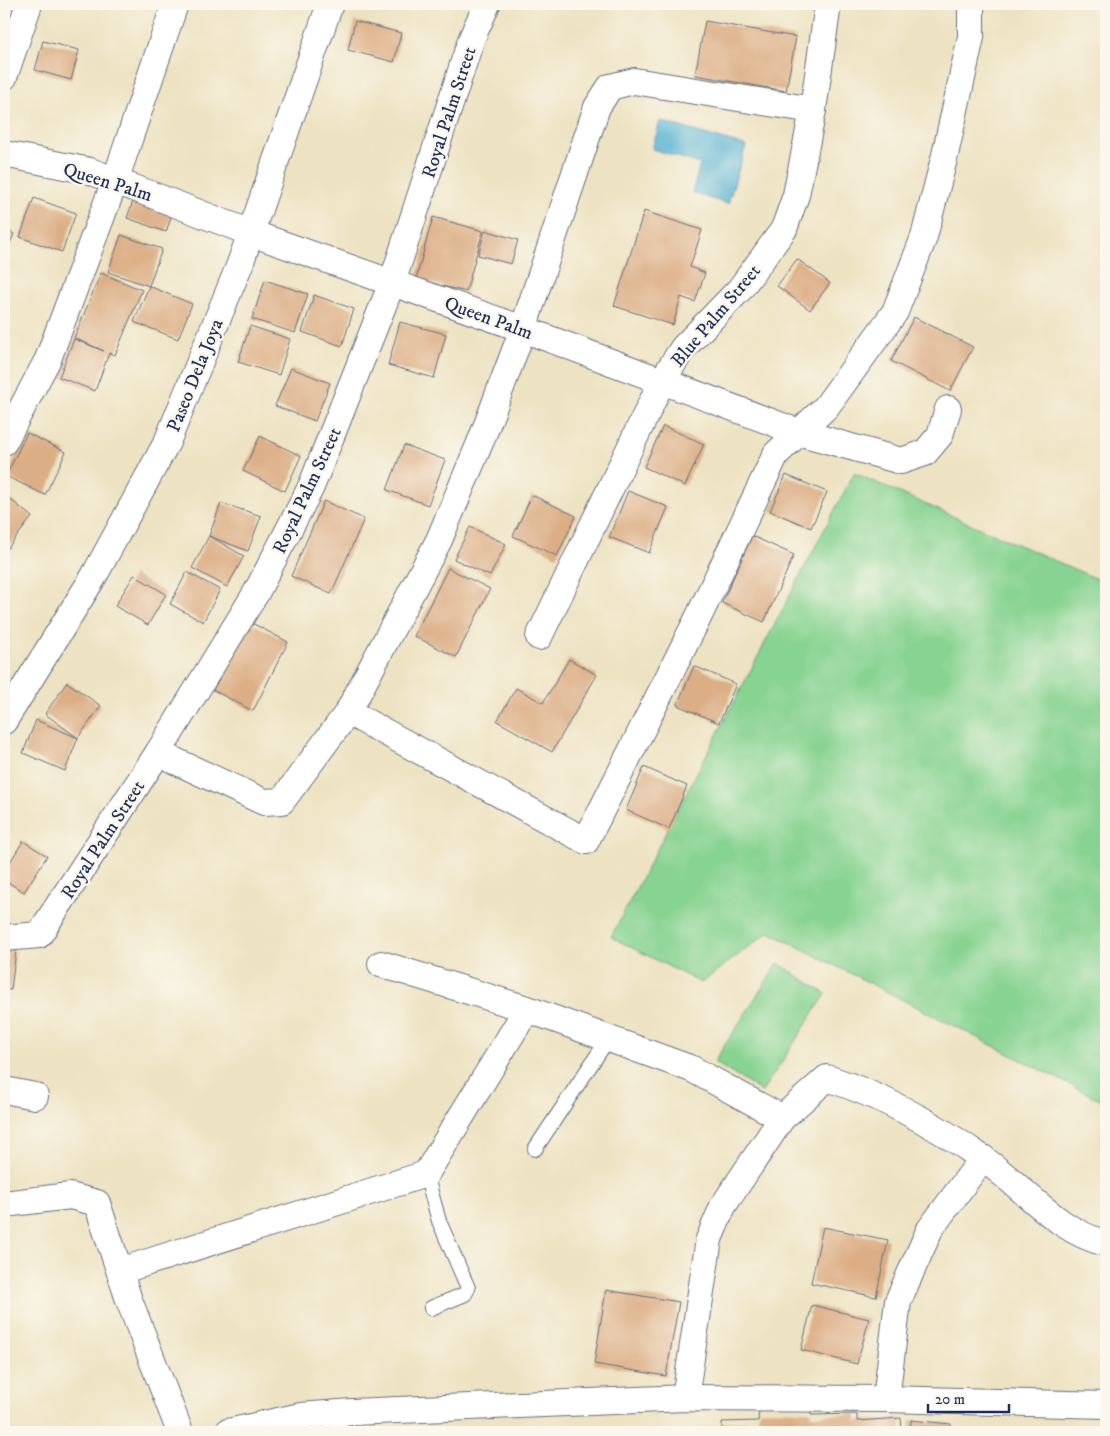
<svg xmlns="http://www.w3.org/2000/svg" width="1110" height="1436" viewBox="0 0 1110 1436" font-family="'IM FELL DW Pica',serif">
  <rect width="100%" height="100%" fill="#fbf7ec"/>
  <filter id="ink" filterUnits="userSpaceOnUse"><feTurbulence type="fractalNoise" baseFrequency=".02" numOctaves="2"/><feDisplacementMap in="SourceGraphic" scale="10" xChannelSelector="R" yChannelSelector="G"/><feConvolveMatrix kernelMatrix="1 2 1 2 8 2 1 2 1" color-interpolation-filters="sRGB"/></filter>
  <filter id="wash" filterUnits="userSpaceOnUse"><feTurbulence type="fractalNoise" baseFrequency=".0096" numOctaves="4" result="noise"/><feDisplacementMap in="SourceGraphic" scale="20" xChannelSelector="R" yChannelSelector="G"/><feGaussianBlur stdDeviation="1.12" result="paint"/><feColorMatrix in="noise" values="0 0 0 0 0 0 0 0 0 0 0 0 0 0 0 0 0 1.4 0 .05"/><feComposite in="paint" operator="in"/></filter>
  <g filter="url(#wash)">
    <rect width="100%" height="100%" fill="#ede2c1"/>
    <!-- green -->
    <g fill="#87d391" stroke="#518178">
      <polygon points="854,473 1106,583 1106,1103 769,932 701,983 611,937"/>
      <polygon points="778,963 826,994 762,1092 714,1062"/>
    </g>
    <!-- water -->
    <polygon fill="#53b1d2" stroke="#377098" points="660,121 746,146 728,204 692,193 700,164 652,149"/>
    <g id="blocks">
      <!-- building -->
      <g fill="#dcae85">
        <polygon points="355,21 401,33 394,62 348,50"/>
        <polygon points="705,21 796,37 786,91 695,75"/>
        <polygon points="43,41 79,50 71,80 35,70"/>
        <polygon points="34,198 76,213 62,252 20,237"/>
        <polygon points="134,198 173,211 166,232 127,218"/>
        <polygon points="644,211 702,230 690,267 705,273 695,302 681,297 673,325 614,306"/>
        <polygon points="433,217 483,231 466,292 416,279"/>
        <polygon points="4,229 14,234 4,257"/>
        <polygon points="485,230 518,240 511,264 478,255"/>
        <polygon points="121,235 162,249 149,286 192,304 178,339 134,322 149,286 108,272"/>
        <polygon points="797,259 830,283 810,310 777,286"/>
        <polygon points="101,273 142,290 115,355 109,353 95,391 59,377 74,339 104,351 74,338"/>
        <polygon points="265,280 308,294 295,333 252,319"/>
        <polygon points="314,295 354,309 342,346 302,332"/>
        <polygon points="914,317 973,347 950,391 891,361"/>
        <polygon points="400,322 446,334 434,378 388,365"/>
        <polygon points="250,326 290,339 279,375 238,362"/>
        <polygon points="291,368 330,383 315,421 275,406"/>
        <polygon points="663,426 704,444 685,486 644,467"/>
        <polygon points="27,433 66,452 45,495 6,476"/>
        <polygon points="260,436 301,456 285,491 243,471"/>
        <polygon points="404,445 445,460 428,505 387,490"/>
        <polygon points="786,475 827,492 811,528 770,511"/>
        <polygon points="628,491 668,507 649,553 609,537"/>
        <polygon points="4,494 32,517 4,553"/>
        <polygon points="532,495 576,516 557,556 513,536"/>
        <polygon points="324,501 364,519 331,594 291,576"/>
        <polygon points="221,503 261,516 248,551 209,536"/>
        <polygon points="470,527 506,544 490,576 454,559"/>
        <polygon points="209,536 244,556 227,587 192,568"/>
        <polygon points="752,536 794,555 764,622 722,603"/>
        <polygon points="448,568 490,589 456,657 414,636"/>
        <polygon points="187,572 220,590 203,622 170,604"/>
        <polygon points="134,575 166,594 148,625 115,606"/>
        <polygon points="248,621 288,642 253,711 213,690"/>
        <polygon points="569,659 597,675 552,752 497,721 516,688 543,703"/>
        <polygon points="694,666 736,684 719,723 677,705"/>
        <polygon points="67,682 101,706 78,738 45,714"/>
        <polygon points="36,720 78,738 65,771 23,753"/>
        <polygon points="644,767 687,786 669,829 626,810"/>
        <polygon points="23,841 47,856 24,892 4,880 4,872"/>
        <polygon points="4,948 16,950 11,990 4,989"/>
        <polygon points="823,1227 888,1240 876,1297 811,1283"/>
        <polygon points="606,1290 679,1302 666,1376 594,1364"/>
        <polygon points="812,1305 869,1319 857,1364 801,1350"/>
        <polygon points="759,1410 811,1411 811,1415 857,1414 857,1421 901,1418 902,1432 722,1432 722,1422 758,1421"/>
        <polygon points="911,1420 951,1424 950,1432 910,1432"/>
        <rect x="1103" y="1421" width="3" height="11"/>
      </g>
    </g>
  </g>
  <g filter="url(#ink)">
    <use href="#blocks" fill-opacity="0" stroke="#646e81" stroke-width="1"/>
    <g fill="none" stroke-linecap="round" stroke-linejoin="round">
      <!-- service casing -->
      <g stroke="#646e81" stroke-width="16">
        <g id="service">
          <polyline points="535,1149 608,1039"/>
          <polyline points="426,1174 439,1221 468,1288 465,1294 431,1308"/>
        </g>
      </g>
      <!-- minor casing -->
      <g stroke="#646e81" stroke-width="28">
        <g id="minor">
          <polyline points="4,77 29,4"/>
          <polyline points="4,154 90,171 251,233 523,329 798,432 901,461 925,453 940,435 948,409"/>
          <polyline points="4,442 48,359 115,181 175,4"/>
          <polyline points="539,637 662,381 683,348 740,289 784,229 796,195 813,110 828,4"/>
          <polyline points="348,712 586,841 698,618 776,454 826,407 895,312 924,237 945,155 971,37 971,4"/>
          <polyline points="4,721 94,576 167,442 240,264 330,4"/>
          <polyline points="158,753 264,802 282,801 348,712 439,540 482,438 523,329 597,107 610,87 634,81 813,110"/>
          <polyline points="4,938 39,935 158,753 256,593 311,487 392,283 471,40 487,4"/>
          <polyline points="381,964 527,1009 692,1069 782,1118"/>
          <polyline points="4,1090 35,1096"/>
          <polyline points="4,1204 70,1196 97,1203 129,1300 180,1432"/>
          <polyline points="120,1271 426,1174 527,1009"/>
          <path d="M685,1398L709,1239L723,1206L782,1118L827,1078C883,1096 934,1124 982,1158C1022,1185 1057,1232 1106,1243"/>
          <polyline points="886,1399 898,1301 930,1229 983,1158"/>
          <polyline points="228,1432 301,1416 352,1412 685,1398 886,1399 1106,1405"/>
        </g>
      </g>
      <!-- service -->
      <use href="#service" stroke="#fff" stroke-width="14"/>
      <!-- minor -->
      <use href="#minor" stroke="#fff" stroke-width="26"/>
    </g>
  </g>
  <g text-anchor="middle" stroke-width="5" stroke-linejoin="round" paint-order="stroke">
    <!-- street labels -->
    <g font-size="19" fill="#1b2f5e" stroke="#fbf7ec">
      <text transform="translate(448 112) rotate(-72)" y="7">Royal Palm Street</text>
      <text transform="translate(108 181) rotate(17)" y="7">Queen Palm</text>
      <text transform="translate(715 315) rotate(-50)" y="7">Blue Palm Street</text>
      <text transform="translate(489 317) rotate(20)" y="7">Queen Palm</text>
      <text transform="translate(194 375) rotate(-68)" y="7">Paseo Dela Joya</text>
      <text transform="translate(306 490) rotate(-65)" y="7">Royal Palm Street</text>
      <text transform="translate(102 839) rotate(-57)" y="7">Royal Palm Street</text>
    </g>
  </g>
  <!-- margin -->
  <rect width="1110" height="1436" fill="none" stroke="#fbf7ec" stroke-width="20"/>
  <!-- scale -->
  <path d="M928 1404v8h81v-8" fill="none" stroke="#1b2f5e" stroke-width="2.5"/>
  <text x="935" y="1404" font-size="15" fill="#1b2f5e" stroke="#fbf7ec" stroke-width="4" paint-order="stroke">20 m</text>
</svg>
